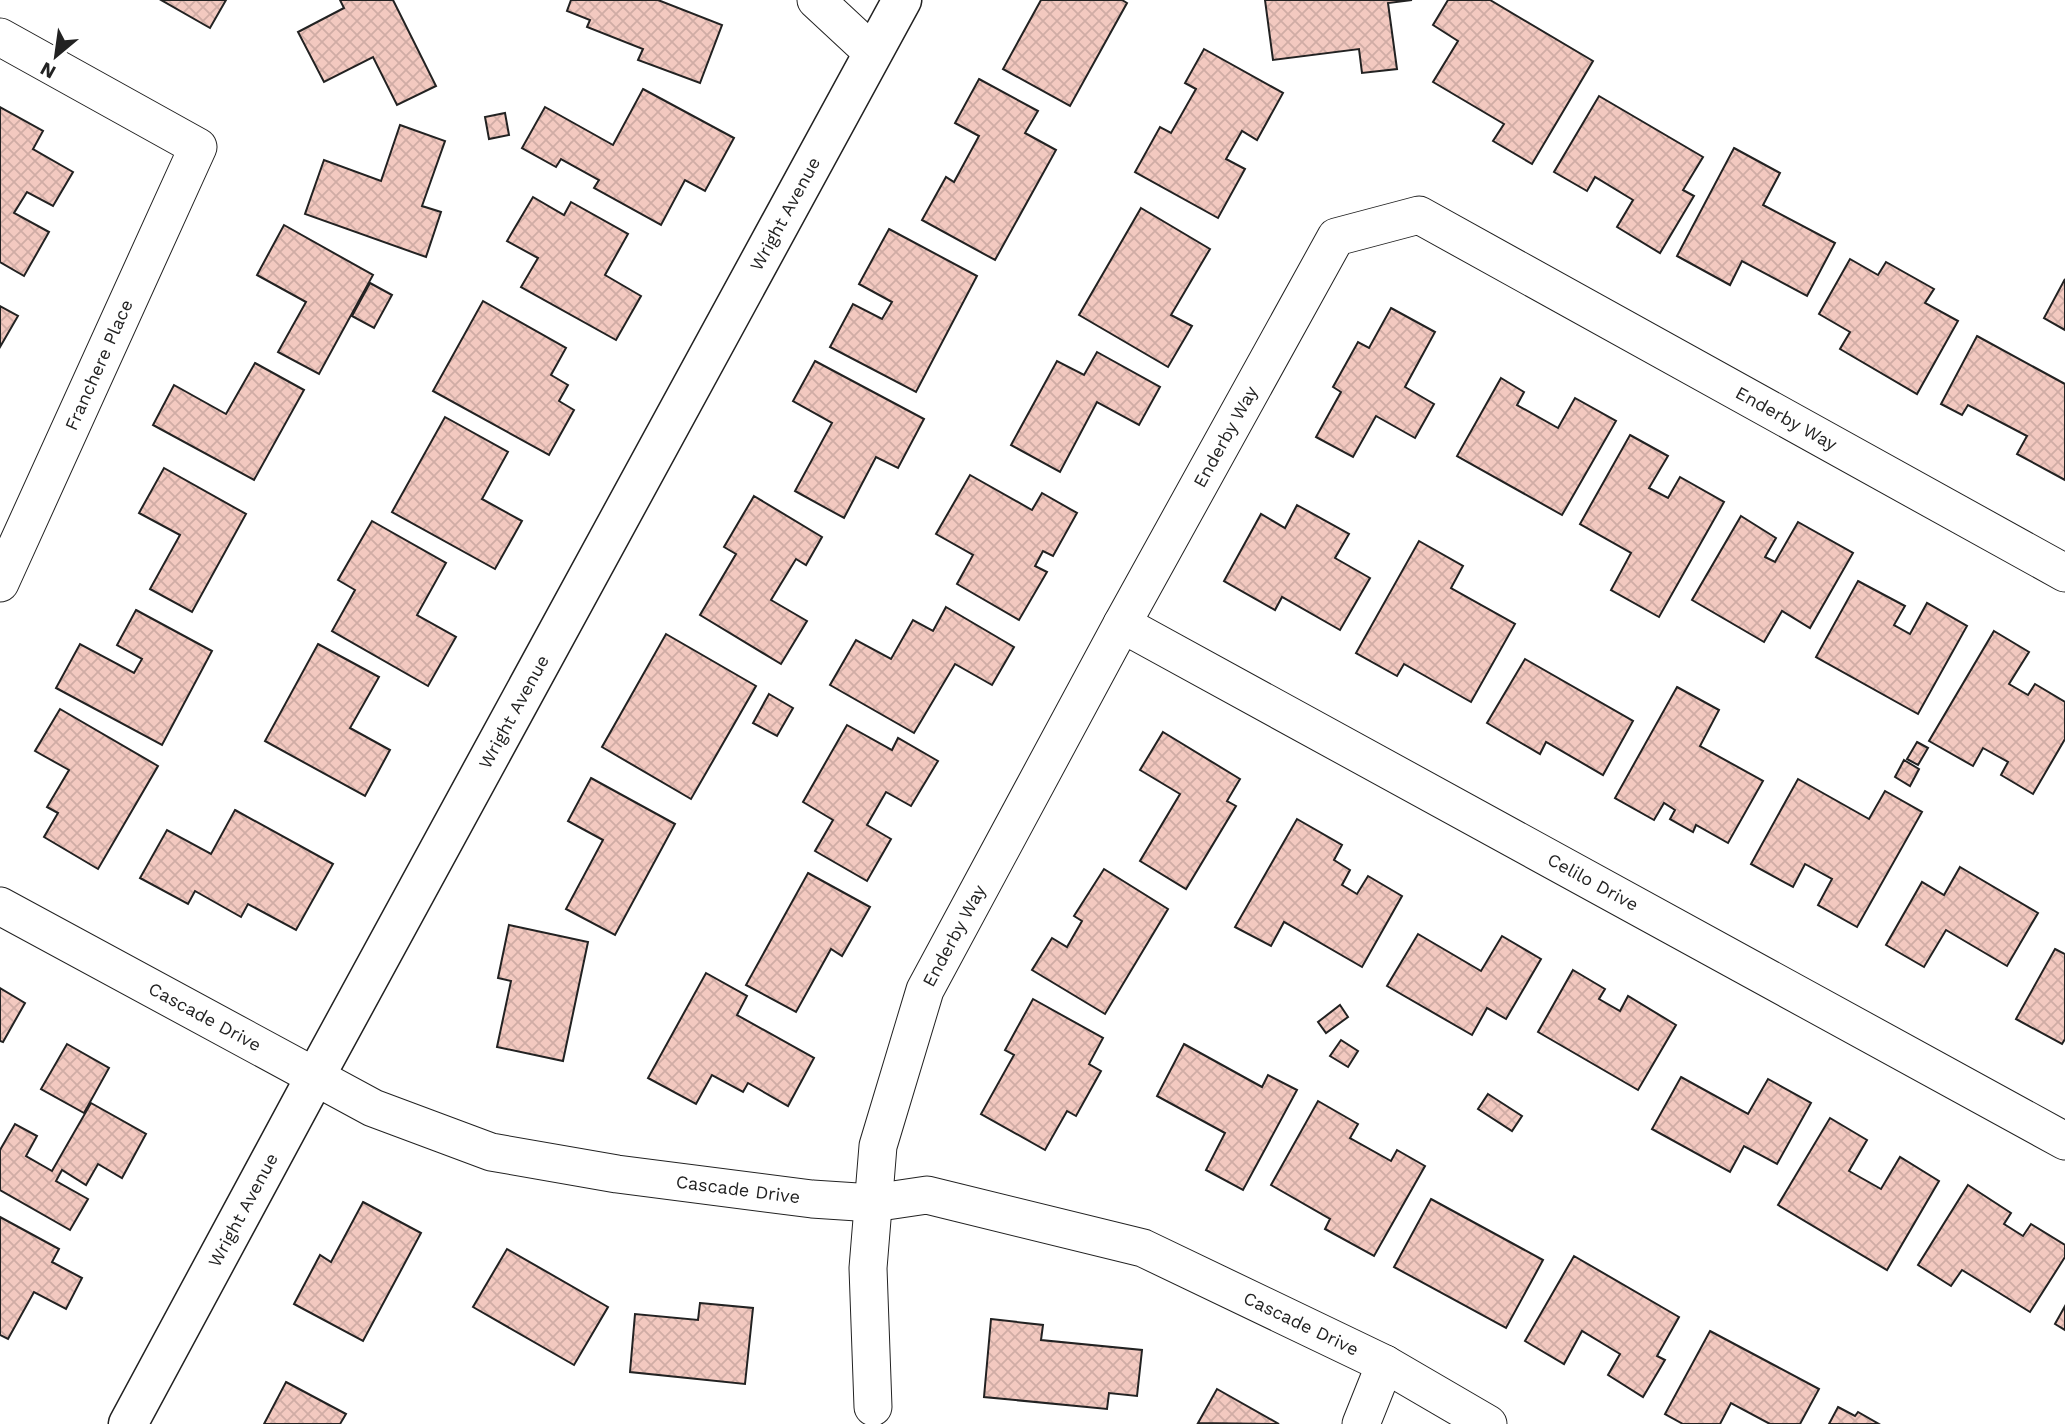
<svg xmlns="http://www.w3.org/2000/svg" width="2065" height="1424" viewBox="0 0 2065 1424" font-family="'Work Sans',sans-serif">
  <defs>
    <pattern id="building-cross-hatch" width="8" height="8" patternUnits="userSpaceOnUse" patternTransform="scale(1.75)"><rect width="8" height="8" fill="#f3c9c0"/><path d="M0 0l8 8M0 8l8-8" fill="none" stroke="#d0aca5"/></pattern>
  </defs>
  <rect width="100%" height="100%" fill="#fff"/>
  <!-- building -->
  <g fill="url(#building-cross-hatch)" stroke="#222" stroke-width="2">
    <polygon points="161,0 226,0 210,28"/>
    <polygon points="340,0 393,0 436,86 397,105 373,57 324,82 298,32 344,8"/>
    <polygon points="571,0 658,0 722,25 700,83 638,60 643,49 587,27 590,20 567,11"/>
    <polygon points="1041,0 1122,0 1127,3 1070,106 1003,69"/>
    <polygon points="1265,0 1412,0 1388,3 1397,69 1362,73 1359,49 1273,60"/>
    <polygon points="1448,0 1490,0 1593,61 1532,164 1493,141 1504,124 1433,82 1458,41 1433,25"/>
    <polygon points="1204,49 1283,93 1257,140 1242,131 1226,159 1245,169 1218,218 1135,172 1160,127 1171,133 1196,89 1185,83"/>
    <polygon points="979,79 1038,111 1025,133 1056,150 995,260 922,220 946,177 954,182 979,136 955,123"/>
    <polygon points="643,89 734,138 705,191 685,180 661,225 594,188 599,180 561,159 556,167 522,148 545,107 613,145"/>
    <polygon points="1599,96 1703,157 1683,190 1694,196 1660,253 1617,227 1633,200 1595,177 1587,191 1554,172"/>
    <polygon points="0,107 43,131 33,149 73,172 53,206 27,192 14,213 49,232 24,276 0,262"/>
    <polygon points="505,113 509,135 489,139 485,117"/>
    <polygon points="400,125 445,141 422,206 441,212 426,257 305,214 324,160 381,181"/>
    <polygon points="1734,148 1780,173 1763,205 1835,243 1807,296 1742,261 1730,285 1677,256"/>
    <polygon points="533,197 564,215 571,202 628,234 605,275 641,296 616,340 521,287 538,258 507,241"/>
    <polygon points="1141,208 1210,249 1171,315 1192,326 1168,367 1079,315"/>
    <polygon points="284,225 373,275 319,374 278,352 306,302 257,275"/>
    <polygon points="889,229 977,276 916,392 830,347 853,304 882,319 892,302 859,284"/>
    <polygon points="1850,259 1878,275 1886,262 1934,289 1925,303 1958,321 1917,394 1840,349 1850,332 1819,314"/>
    <polygon points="2065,279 2065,330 2044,318"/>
    <polygon points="370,283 392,295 374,328 352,316"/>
    <polygon points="483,301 566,348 551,375 568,385 559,401 574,410 549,455 433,391"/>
    <polygon points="0,306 18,316 0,347"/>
    <polygon points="1391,308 1435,332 1405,387 1434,404 1415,438 1376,416 1353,457 1316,437 1341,392 1333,387 1358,342 1369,348"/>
    <polygon points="1977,336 2065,384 2065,480 2017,454 2027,436 1968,405 1962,415 1941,404"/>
    <polygon points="1097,352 1160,387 1139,425 1097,402 1060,472 1011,445 1057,361 1084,375"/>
    <polygon points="815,361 924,419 898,468 876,457 844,518 795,491 832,423 793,401"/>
    <polygon points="255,363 304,390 254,480 153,425 174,385 226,414"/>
    <polygon points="1501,378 1524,392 1517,405 1558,428 1575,398 1616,421 1562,515 1457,456"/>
    <polygon points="445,417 508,452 482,499 522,521 495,569 392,512"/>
    <polygon points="1630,435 1668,456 1649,488 1668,498 1680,477 1724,502 1659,617 1611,590 1631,553 1580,524"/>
    <polygon points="164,468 246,514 192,612 150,589 180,535 139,513"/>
    <polygon points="970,475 1032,510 1042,493 1077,513 1053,556 1043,551 1035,566 1047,572 1019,620 957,584 973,555 936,534"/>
    <polygon points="754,496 822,537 806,565 796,559 771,600 807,621 781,664 700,615 736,554 724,547"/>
    <polygon points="1297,505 1349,534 1335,558 1370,578 1340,630 1282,597 1275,610 1224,581 1261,514 1285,528"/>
    <polygon points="1741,516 1776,538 1765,557 1775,562 1798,522 1853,553 1810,628 1782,611 1764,642 1692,600"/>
    <polygon points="372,521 446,563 417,615 456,637 428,686 332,631 355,590 338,580"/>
    <polygon points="1419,541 1463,566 1451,588 1515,624 1471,702 1404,664 1397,676 1356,653"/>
    <polygon points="1858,581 1905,606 1894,625 1910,634 1927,603 1967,626 1918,714 1816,657"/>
    <polygon points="946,607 1014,647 992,685 955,664 914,733 830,685 856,640 891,659 913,620 933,631"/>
    <polygon points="136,610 212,651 162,745 56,688 80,644 134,673 142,659 117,645"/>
    <polygon points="1994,631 2029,652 2009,684 2028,695 2035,684 2065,702 2065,739 2033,794 2001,775 2008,762 1983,748 1973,766 1929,741"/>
    <polygon points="666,634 756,686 691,799 602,747"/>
    <polygon points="318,644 379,677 350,728 390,750 365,796 265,741"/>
    <polygon points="1525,659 1633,721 1603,775 1546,742 1540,754 1487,723"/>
    <polygon points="1677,687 1719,710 1700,746 1763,781 1728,843 1696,825 1693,832 1670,819 1675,810 1664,803 1654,820 1615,798"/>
    <polygon points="769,694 793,708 777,736 753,723"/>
    <polygon points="60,709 158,766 98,869 44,837 58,813 47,807 69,770 35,751"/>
    <polygon points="847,725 892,750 898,738 938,761 911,806 886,792 867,825 891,839 867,881 815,851 833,820 803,802"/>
    <polygon points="1163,732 1240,779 1227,801 1236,806 1186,889 1140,861 1180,794 1140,770"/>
    <polygon points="1917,742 1928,748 1918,765 1907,759"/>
    <polygon points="1904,760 1919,769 1910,786 1895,777"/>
    <polygon points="591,778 675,824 615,935 566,909 603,840 568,821"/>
    <polygon points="1798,779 1869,819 1885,791 1922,812 1857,927 1818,905 1832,879 1805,864 1793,887 1751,864"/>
    <polygon points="235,810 333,864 296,930 248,904 241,917 195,891 188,904 140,878 167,830 211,854"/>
    <polygon points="1297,819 1342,845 1334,860 1350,870 1342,885 1357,894 1368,876 1402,896 1362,967 1284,922 1271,946 1235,927"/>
    <polygon points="1960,867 2038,913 2007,966 1946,930 1924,967 1886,945 1922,882 1944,895"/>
    <polygon points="1104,869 1168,909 1105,1014 1032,970 1052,938 1067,947 1082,921 1074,916"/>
    <polygon points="808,873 870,907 842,956 831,949 796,1012 746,985"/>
    <polygon points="509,925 588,942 563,1061 497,1047 511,981 498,978"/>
    <polygon points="1418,934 1481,971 1502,936 1541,959 1506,1019 1487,1008 1472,1035 1387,986"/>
    <polygon points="2055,949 2065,954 2065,1039 2062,1044 2016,1019"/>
    <polygon points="1573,970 1605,989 1599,999 1620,1011 1628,996 1676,1025 1638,1090 1538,1032"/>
    <polygon points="706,973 747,996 737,1015 814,1058 788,1106 748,1083 743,1092 712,1075 696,1104 648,1078"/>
    <polygon points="0,988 25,1003 3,1042 0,1041"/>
    <polygon points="1033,999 1103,1038 1089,1064 1101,1071 1076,1116 1067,1111 1045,1150 981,1114 1014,1055 1005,1050"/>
    <polygon points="1340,1005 1348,1017 1326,1033 1318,1022"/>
    <polygon points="1341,1040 1358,1051 1348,1067 1330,1056"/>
    <polygon points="67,1044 109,1068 84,1113 41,1089"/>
    <polygon points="1184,1044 1262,1087 1268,1075 1297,1090 1243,1190 1206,1170 1225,1133 1157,1096"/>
    <polygon points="1681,1077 1748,1114 1768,1079 1811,1103 1777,1164 1744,1146 1730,1172 1652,1129"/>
    <polygon points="1488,1094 1522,1116 1512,1131 1478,1109"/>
    <polygon points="1318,1101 1358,1124 1350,1138 1391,1161 1397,1150 1425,1166 1374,1256 1325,1229 1330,1219 1271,1185"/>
    <polygon points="91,1103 146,1134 122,1178 98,1164 86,1185 62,1170 56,1181 88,1199 70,1230 0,1190 0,1150 15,1124 37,1136 26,1156 52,1171"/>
    <polygon points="1830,1118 1867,1140 1849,1171 1881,1189 1900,1157 1939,1181 1887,1270 1778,1205"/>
    <polygon points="1968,1185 2011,1213 2004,1224 2023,1236 2031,1224 2065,1245 2065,1257 2030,1312 1962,1270 1951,1286 1918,1265"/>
    <polygon points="1431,1199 1543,1260 1506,1328 1394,1267"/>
    <polygon points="363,1202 421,1233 363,1341 294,1304 320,1255 331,1262"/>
    <polygon points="0,1217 59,1249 52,1262 82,1278 66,1309 34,1292 8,1339 0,1335"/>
    <polygon points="507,1249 608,1307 574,1365 473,1307"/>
    <polygon points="1574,1256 1679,1317 1657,1356 1665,1360 1643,1397 1608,1375 1620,1354 1582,1331 1564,1364 1525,1341"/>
    <polygon points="700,1303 753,1308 745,1384 630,1372 635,1314 698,1320"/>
    <polygon points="2065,1306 2065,1330 2055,1324"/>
    <polygon points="991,1319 1043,1325 1041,1340 1142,1350 1137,1396 1109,1393 1107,1409 984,1397"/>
    <polygon points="1710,1331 1819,1389 1800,1424 1770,1424 1731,1403 1720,1424 1683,1424 1665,1414"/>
    <polygon points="286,1382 346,1414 340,1424 264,1424"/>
    <polygon points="1217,1389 1279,1424 1198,1423"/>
    <polygon points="1838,1407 1855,1416 1858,1412 1879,1424 1829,1424"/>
  </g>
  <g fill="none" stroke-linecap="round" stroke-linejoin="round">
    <!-- street casing -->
    <g stroke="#222" stroke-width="39">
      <g id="street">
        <polyline points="816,0 873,53"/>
        <polyline points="0,37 198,147 0,583"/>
        <path id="s1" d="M1122,624L2065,1141"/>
        <path id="s2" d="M0,906L373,1108L491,1152L617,1174L812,1199L873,1203L927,1195L1143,1248L1385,1364L1488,1424"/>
        <path id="s3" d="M873,1407L868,1268L878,1146L925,990L1122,624L1336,237L1419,215L2065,573"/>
        <polyline points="1361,1424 1385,1364"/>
      </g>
    </g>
    <!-- secondary casing -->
    <g stroke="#222" stroke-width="41">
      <g id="secondary">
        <path id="s4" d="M128,1424L315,1077L902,0"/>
      </g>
    </g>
    <!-- street -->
    <use href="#street" stroke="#fff" stroke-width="37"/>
    <!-- secondary -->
    <use href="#secondary" stroke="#fff" stroke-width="38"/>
  </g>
  <g text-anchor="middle" stroke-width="5" stroke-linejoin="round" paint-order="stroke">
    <!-- street labels -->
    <g font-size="18" fill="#222" stroke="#fff">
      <text dy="6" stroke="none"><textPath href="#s4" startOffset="1377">Wright Avenue</textPath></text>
      <text transform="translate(99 365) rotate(-66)" y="6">Franchere Place</text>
      <text dy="6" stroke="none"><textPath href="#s3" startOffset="1788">Enderby Way</textPath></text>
      <text dy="6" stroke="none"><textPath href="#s3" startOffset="1054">Enderby Way</textPath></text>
      <text dy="6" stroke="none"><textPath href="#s4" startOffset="810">Wright Avenue</textPath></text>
      <text dy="6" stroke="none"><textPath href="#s1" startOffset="537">Celilo Drive</textPath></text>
      <text dy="6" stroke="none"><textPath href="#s3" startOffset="486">Enderby Way</textPath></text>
      <text dy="6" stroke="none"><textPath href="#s2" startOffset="233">Cascade Drive</textPath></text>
      <text dy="6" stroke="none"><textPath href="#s2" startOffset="800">Cascade Drive</textPath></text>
      <text dy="6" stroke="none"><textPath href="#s4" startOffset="243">Wright Avenue</textPath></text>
      <text dy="6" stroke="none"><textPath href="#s2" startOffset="1388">Cascade Drive</textPath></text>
    </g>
  </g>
  <!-- north arrow -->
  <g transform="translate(56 56) rotate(209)" stroke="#ffffff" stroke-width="5" paint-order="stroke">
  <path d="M0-5L12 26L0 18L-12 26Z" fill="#222222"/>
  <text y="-10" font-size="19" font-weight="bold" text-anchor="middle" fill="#222222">N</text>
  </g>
</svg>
